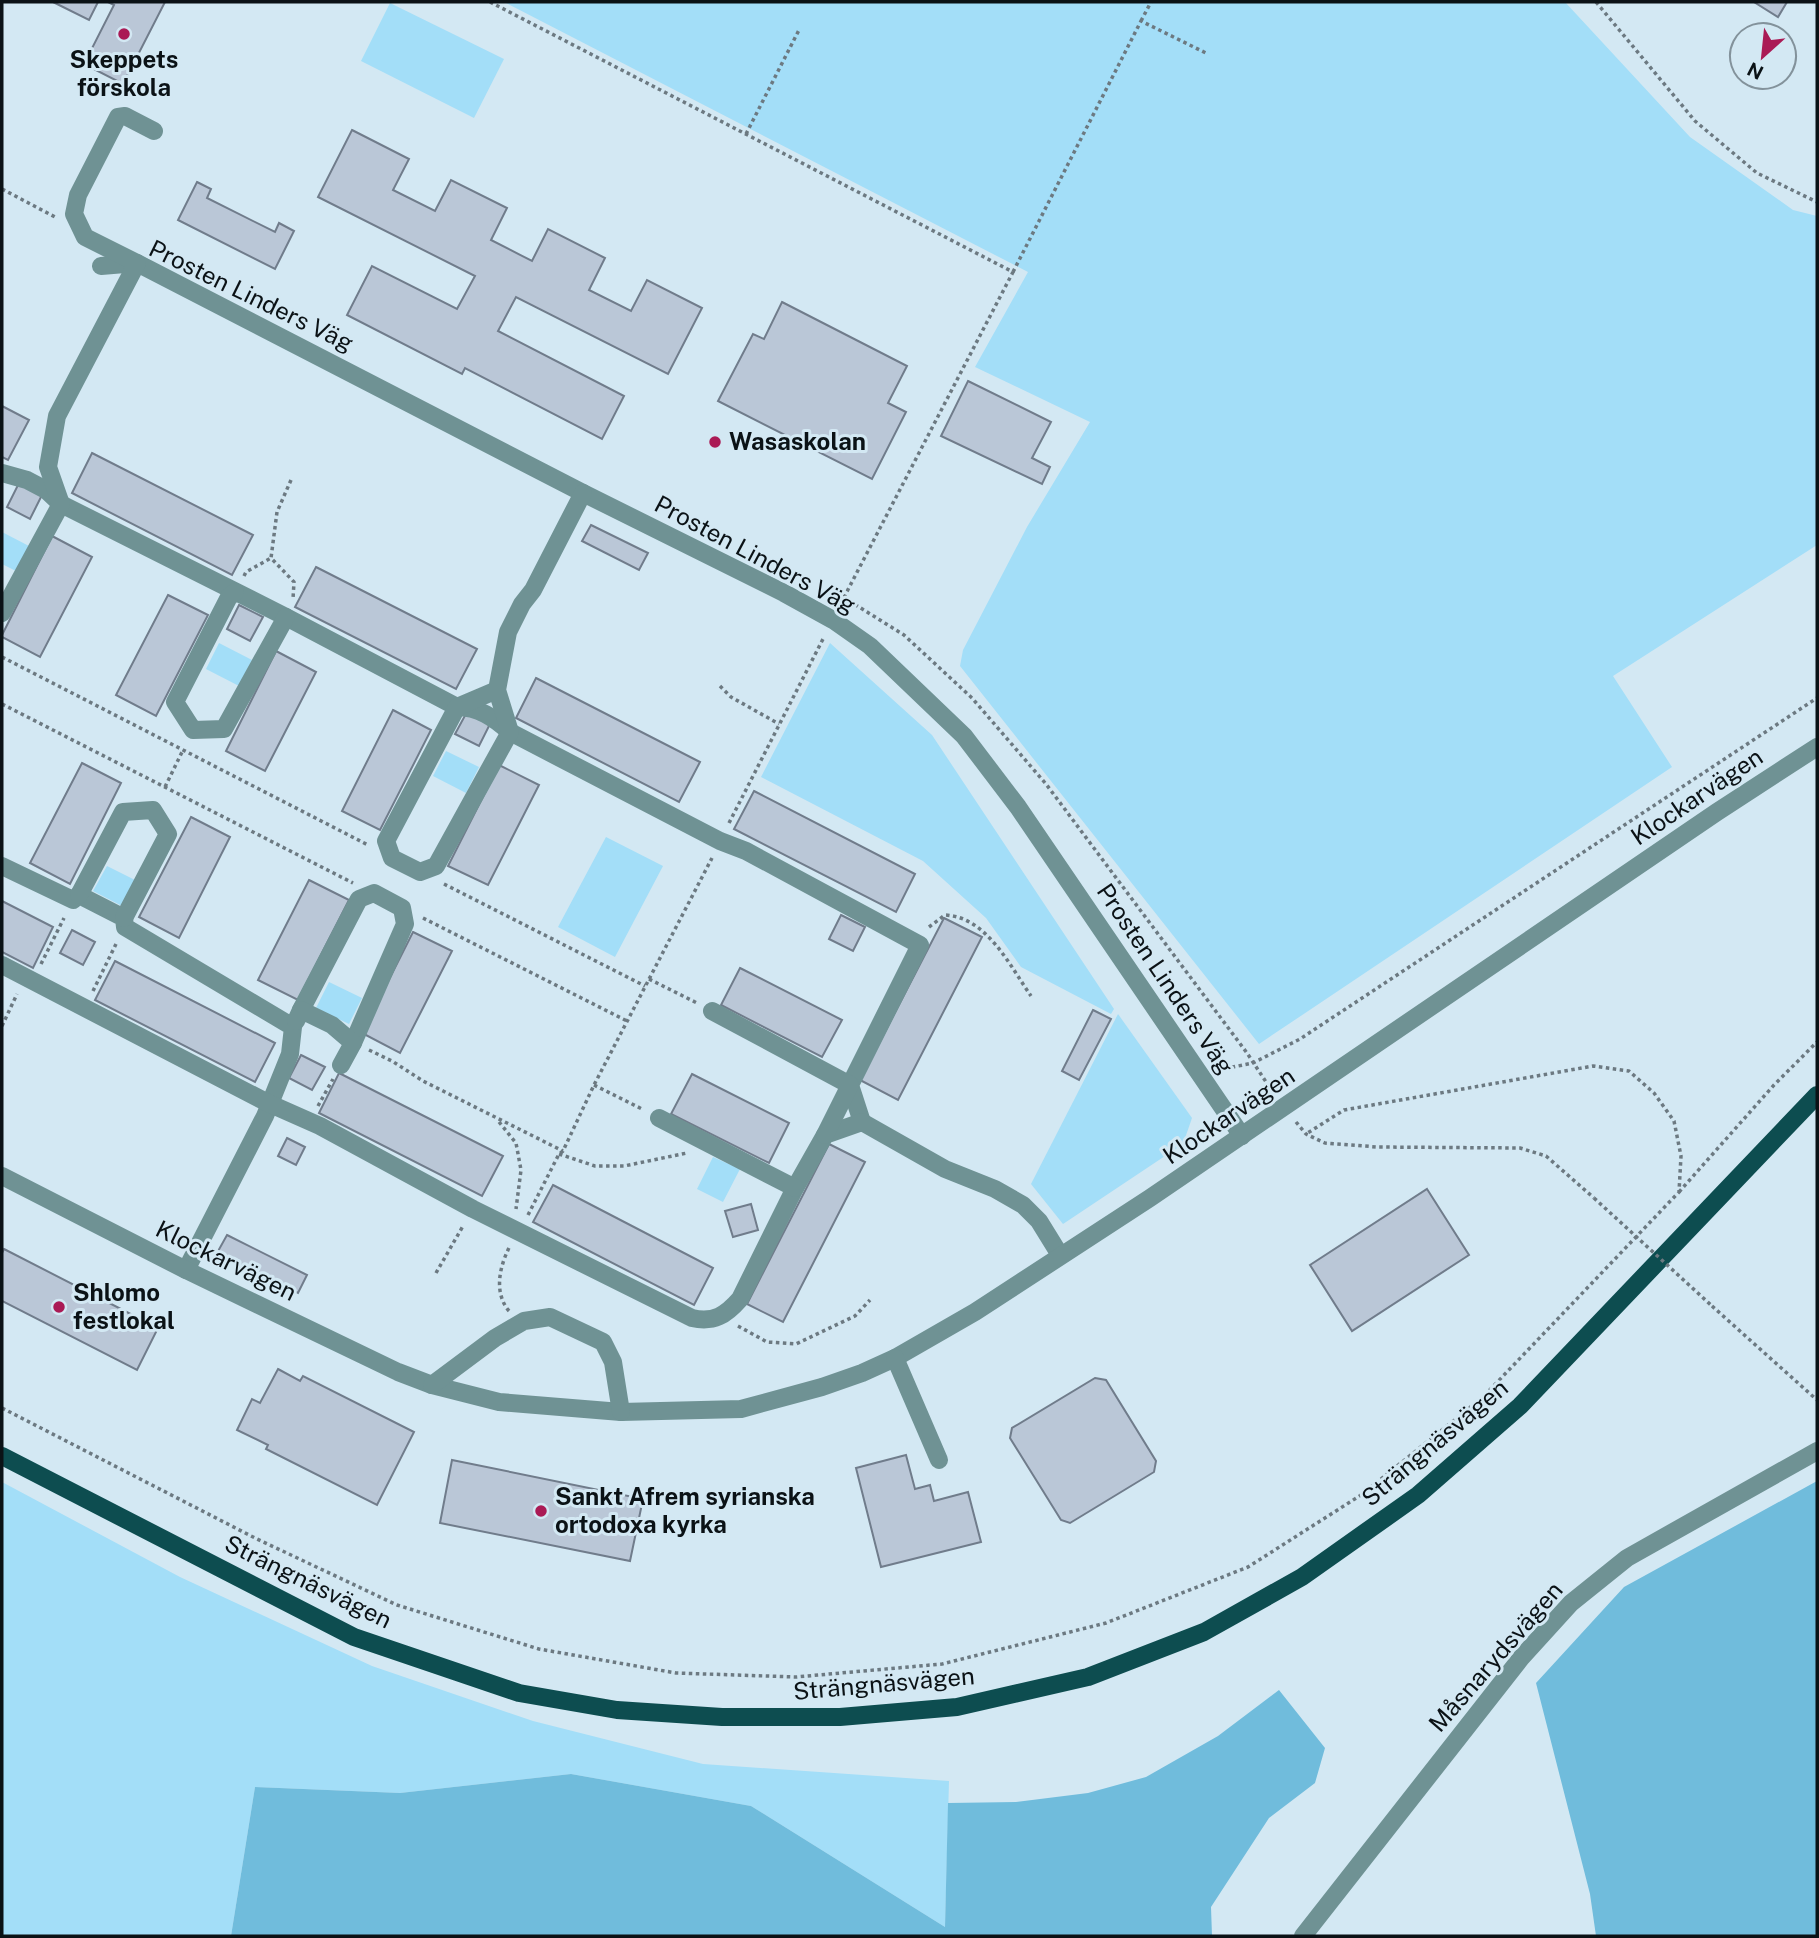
<svg xmlns="http://www.w3.org/2000/svg" width="1819" height="1938" viewBox="0 0 1819 1938" font-family="'Public Sans',sans-serif">
  <rect width="100%" height="100%" fill="#d3e8f3"/>
  <!-- green -->
  <g fill="#a3def8">
    <polygon points="504,2 1565,2 1690,137 1793,210 1817,216 1817,545 1613,676 1672,767 1259,1044 960,666 963,650 1027,527 1090,422 975,367 1028,272"/>
    <polygon points="390,3 504,59 474,118 361,61"/>
    <polygon points="2,532 29,546 16,571 2,564"/>
    <polygon points="219,643 252,660 239,686 206,669"/>
    <polygon points="830,643 932,735 1114,1009 1111,1014 1021,967 986,918 923,861 761,777"/>
    <polygon points="446,751 479,767 466,793 433,776"/>
    <polygon points="606,837 663,866 615,957 558,927"/>
    <polygon points="107,866 139,882 126,908 93,891"/>
    <polygon points="329,982 362,998 349,1024 316,1008"/>
    <polygon points="1118,1014 1192,1118 1183,1144 1063,1224 1031,1184"/>
    <polygon points="713,1157 740,1169 723,1202 697,1189"/>
    <polygon points="2,1482 180,1577 372,1666 533,1721 703,1764 949,1781 945,1927 751,1806 571,1774 400,1793 255,1787 231,1936 2,1936"/>
  </g>
  <!-- forest -->
  <g fill="#70bcdc">
    <polygon points="1817,1481 1817,1936 1596,1936 1590,1894 1536,1683 1624,1587"/>
    <polygon points="1279,1690 1325,1748 1315,1783 1269,1818 1211,1907 1212,1936 231,1936 255,1787 400,1793 571,1774 751,1806 945,1927 948,1803 1016,1802 1088,1793 1146,1777 1218,1736"/>
  </g>
  <!-- building -->
  <g fill="#bac7d7" stroke="#707c8b" stroke-width="2">
    <polygon points="53,2 98,2 89,20"/>
    <polygon points="108,2 165,2 123,84 84,64 114,5"/>
    <polygon points="1754,2 1787,2 1778,17"/>
    <polygon points="352,130 409,159 393,190 435,211 451,180 507,208 491,240 532,261 548,229 605,258 589,290 631,311 647,280 702,308 668,374 516,297 498,331 624,396 602,439 465,368 462,374 347,315 372,266 457,309 475,276 318,197"/>
    <polygon points="197,182 211,189 207,198 275,232 279,223 294,231 275,269 178,220"/>
    <polygon points="782,302 907,366 888,403 906,412 872,479 718,401 753,334 764,339"/>
    <polygon points="968,381 1051,422 1032,458 1050,467 1042,484 941,436"/>
    <polygon points="2,406 29,420 8,460 2,457"/>
    <polygon points="92,453 253,535 232,575 72,493"/>
    <polygon points="19,483 42,495 30,519 7,507"/>
    <polygon points="591,525 648,553 639,570 582,541"/>
    <polygon points="52,536 92,557 40,657 2,637 2,635"/>
    <polygon points="316,567 477,649 456,689 295,607"/>
    <polygon points="168,595 208,615 156,716 116,695"/>
    <polygon points="239,605 263,617 250,641 227,629"/>
    <polygon points="276,651 316,672 265,771 226,751"/>
    <polygon points="536,678 700,762 679,802 516,718"/>
    <polygon points="393,710 431,730 380,830 342,811"/>
    <polygon points="468,710 491,722 479,746 455,734"/>
    <polygon points="82,763 121,783 70,884 30,863"/>
    <polygon points="499,765 539,785 488,885 448,866"/>
    <polygon points="754,791 915,874 896,912 734,829"/>
    <polygon points="191,817 230,837 179,938 139,917"/>
    <polygon points="309,880 349,900 298,1000 258,980"/>
    <polygon points="2,901 53,927 33,968 2,952"/>
    <polygon points="841,915 865,927 853,951 829,939"/>
    <polygon points="944,918 982,937 898,1100 860,1080"/>
    <polygon points="72,930 95,942 83,965 60,953"/>
    <polygon points="413,932 452,951 400,1053 362,1033"/>
    <polygon points="115,961 275,1043 255,1082 95,1000"/>
    <polygon points="740,968 842,1020 822,1057 721,1005"/>
    <polygon points="1093,1010 1111,1019 1079,1080 1062,1071"/>
    <polygon points="301,1055 325,1067 312,1090 289,1078"/>
    <polygon points="339,1073 503,1156 482,1196 319,1113"/>
    <polygon points="692,1074 789,1123 769,1163 671,1114"/>
    <polygon points="287,1138 305,1147 296,1165 278,1156"/>
    <polygon points="829,1144 865,1162 783,1322 747,1304"/>
    <polygon points="553,1185 713,1268 694,1305 533,1222"/>
    <polygon points="1427,1189 1469,1255 1352,1331 1310,1265"/>
    <polygon points="751,1204 758,1230 733,1237 725,1211"/>
    <polygon points="227,1235 307,1275 298,1293 217,1253"/>
    <polygon points="4,1249 158,1328 137,1370 2,1301 2,1253"/>
    <polygon points="278,1369 300,1381 303,1376 414,1432 377,1505 266,1449 268,1445 237,1430 252,1399 260,1403"/>
    <polygon points="1095,1378 1106,1380 1156,1461 1154,1472 1070,1523 1061,1520 1010,1438 1012,1428"/>
    <polygon points="906,1455 915,1489 930,1485 934,1501 968,1492 981,1542 881,1567 856,1468"/>
    <polygon points="452,1460 643,1499 630,1561 440,1523"/>
  </g>
  <g fill="none" stroke-linecap="round" stroke-linejoin="round">
    <!-- path -->
    <g stroke="#6c7981" stroke-width="3.5" stroke-dasharray="3.5 3.5" stroke-linecap="butt">
      <polyline points="490,2 1013,272 840,605"/>
      <polyline points="1596,2 1695,121 1757,173 1817,202"/>
      <polyline points="1141,21 1151,2"/>
      <polyline points="746,134 800,28"/>
      <polyline points="2,189 57,218"/>
      <polyline points="1013,272 1141,21 1208,54"/>
      <polyline points="291,480 277,512 271,558 294,582 293,599"/>
      <polyline points="244,576 246,572 271,558"/>
      <polyline points="843,597 904,635 972,698 1046,784 1247,1053 1272,1091"/>
      <polyline points="2,657 368,845"/>
      <polyline points="720,686 731,697 779,724"/>
      <polyline points="2,704 353,883"/>
      <polyline points="165,787 183,750"/>
      <polyline points="729,823 824,637"/>
      <polyline points="444,884 645,986"/>
      <polyline points="423,918 627,1021"/>
      <path d="M929,927L945,915C987,917 1010,966 1031,996"/>
      <polyline points="41,964 64,918"/>
      <polyline points="649,979 697,1003"/>
      <polyline points="93,991 116,944"/>
      <polyline points="2,1026 17,994"/>
      <polyline points="369,1050 392,1061 423,1081 563,1151"/>
      <polyline points="1218,1070 1253,1063 1300,1039 1817,698"/>
      <polyline points="594,1085 642,1109"/>
      <polyline points="318,1106 333,1079"/>
      <polyline points="499,1122 516,1143 521,1170 516,1209"/>
      <polyline points="1296,1122 1306,1134 1325,1143 1377,1147 1520,1148 1546,1156 1594,1198"/>
      <polyline points="559,1154 595,1166 624,1166 687,1153"/>
      <polyline points="1679,1192 1774,1085 1817,1042"/>
      <polyline points="528,1215 559,1154 563,1151 594,1085 712,858"/>
      <polyline points="436,1273 463,1226"/>
      <polyline points="1712,1306 1817,1400"/>
      <path d="M509,1311C493,1292 500,1265 510,1246"/>
      <polyline points="738,1326 767,1342 796,1344 855,1316 870,1300"/>
      <polyline points="2,1408 255,1538 397,1605 539,1649 676,1673 796,1677 942,1664 1106,1623 1248,1567 1361,1495 1483,1397 1679,1192 1681,1156 1674,1121 1654,1093 1629,1071 1593,1066 1344,1110 1306,1134"/>
    </g>
    <!-- minor -->
    <g stroke="#6f9294" stroke-width="18">
      <polyline points="101,266 137,263 583,493 784,593 833,620 870,646 964,736 1018,807 1242,1136"/>
      <path d="M2,473L27,480L46,490L61,504L286,617L457,707C479,707 494,718 510,732L720,841L746,851L920,945L850,1085L862,1122"/>
      <polyline points="235,592 229,597 175,702 193,730 224,729 286,617"/>
      <polyline points="2,613 61,504 48,467 57,416 137,263 85,237 74,214 78,195 118,117 125,116 154,131"/>
      <polyline points="497,690 457,707 386,841 392,858 420,872 436,866 510,732 497,690 508,632 522,604 533,590 583,493"/>
      <polyline points="2,866 73,900 79,895 124,918 125,927 293,1027 290,1054 265,1116 186,1270"/>
      <polyline points="79,895 123,812 153,810 168,834 124,918"/>
      <path d="M2,965L268,1103L320,1126L473,1209L692,1318C714,1323 726,1315 740,1299L795,1188L825,1135L862,1122L945,1169L995,1189L1023,1205L1039,1221L1060,1255"/>
      <polyline points="301,1010 359,899 374,893 402,908 405,924 353,1043"/>
      <polyline points="712,1011 850,1085 825,1135"/>
      <polyline points="296,1021 301,1010 332,1025 353,1043 341,1065"/>
      <polyline points="659,1118 795,1188"/>
      <polyline points="2,1176 186,1270 398,1372 432,1385 499,1402 621,1412 741,1409 822,1387 862,1373 895,1358 975,1312 1150,1198 1717,812 1817,747"/>
      <polyline points="895,1358 939,1460"/>
      <polyline points="432,1385 495,1338 524,1321 550,1317 603,1342 613,1362 621,1412"/>
      <polyline points="1303,1936 1521,1658 1571,1603 1627,1558 1817,1451"/>
    </g>
    <!-- major -->
    <polyline stroke="#0d4d50" stroke-width="18" points="2,1456 354,1637 519,1693 617,1710 722,1717 840,1717 957,1707 1088,1677 1204,1632 1302,1577 1418,1495 1520,1406 1817,1095"/>
    <!-- path-bridge -->
    <polyline stroke="#6c7981" stroke-width="3.5" stroke-dasharray="3.5 3.5" stroke-linecap="butt" points="1594,1198 1712,1306"/>
  </g>
  <!-- markers -->
  <g fill="#aa1a55" stroke="#d3e8f3" stroke-width="2.5">
    <circle cx="124" cy="34" r="7"/>
    <circle cx="715" cy="442" r="7"/>
    <circle cx="59" cy="1307" r="7"/>
    <circle cx="541" cy="1511" r="7"/>
  </g>
  <g text-anchor="middle" stroke-width="6" stroke-linejoin="round" paint-order="stroke">
    <!-- poi labels -->
    <g font-size="24" font-weight="bold" fill="#0b1216" stroke="#d3e8f3" text-anchor="start">
      <text x="124" y="68" text-anchor="middle">Skeppets<tspan x="124" dy="28">förskola</tspan></text>
      <text x="729" y="450">Wasaskolan</text>
      <text x="73" y="1301">Shlomo<tspan x="73" dy="28">festlokal</tspan></text>
      <text x="555" y="1505">Sankt Afrem syrianska<tspan x="555" dy="28">ortodoxa kyrka</tspan></text>
    </g>
    <!-- street labels -->
    <g font-size="24" fill="#0b1216" stroke="#d3e8f3">
      <text transform="translate(251 296) rotate(26)" y="8">Prosten Linders Väg</text>
      <text transform="translate(755 555) rotate(28)" y="8">Prosten Linders Väg</text>
      <text transform="translate(1697 797) rotate(-34)" y="8">Klockarvägen</text>
      <text transform="translate(1165 979) rotate(56)" y="8">Prosten Linders Väg</text>
      <text transform="translate(1229 1116) rotate(-34)" y="8">Klockarvägen</text>
      <text transform="translate(226 1261) rotate(26)" y="8">Klockarvägen</text>
      <text transform="translate(1435 1443) rotate(-40)" y="8">Strängnäsvägen</text>
      <text transform="translate(308 1582) rotate(26)" y="8">Strängnäsvägen</text>
      <text transform="translate(1496 1657) rotate(-49)" y="8">Måsnarydsvägen</text>
      <text transform="translate(884 1684) rotate(-5)" y="8">Strängnäsvägen</text>
    </g>
  </g>
  <!-- border -->
  <rect width="1819" height="1938" fill="none" stroke="#0b1216" stroke-width="7"/>
  <!-- north arrow -->
  <g transform="translate(1763 56) rotate(207)"><circle r="33" fill="#d3e8f3" stroke="#83929b" stroke-width="2"/>
  <path d="M0-5L12 26L0 18L-12 26Z" fill="#aa1a55"/>
  <text y="-10" font-size="19" font-weight="bold" text-anchor="middle" fill="#0b1216">N</text>
  </g>
</svg>
